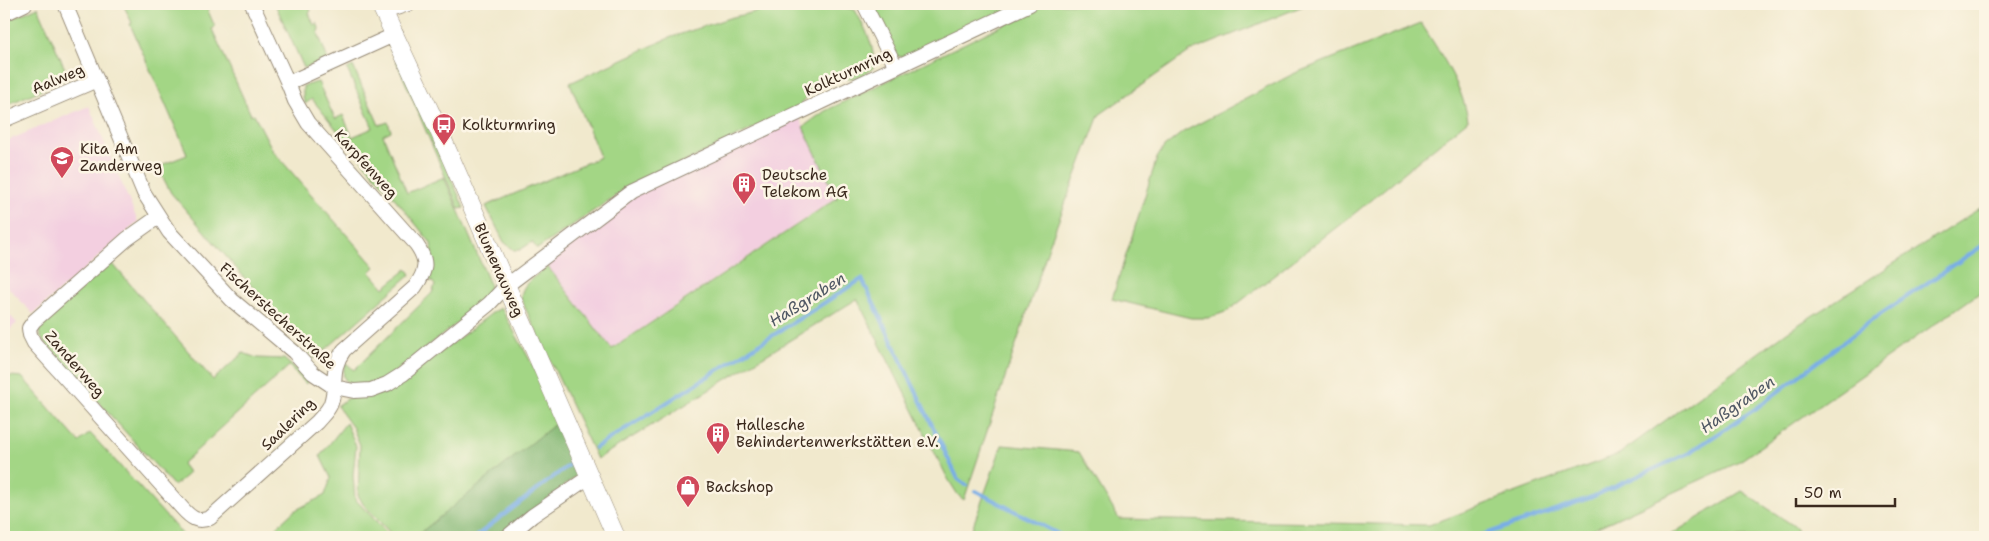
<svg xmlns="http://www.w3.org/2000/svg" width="1989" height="541" viewBox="0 0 1989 541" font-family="'Shantell Sans',sans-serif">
  <rect width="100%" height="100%" fill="#fcf5e5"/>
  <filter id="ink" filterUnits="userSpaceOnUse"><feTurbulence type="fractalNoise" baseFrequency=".02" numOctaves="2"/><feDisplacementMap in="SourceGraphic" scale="10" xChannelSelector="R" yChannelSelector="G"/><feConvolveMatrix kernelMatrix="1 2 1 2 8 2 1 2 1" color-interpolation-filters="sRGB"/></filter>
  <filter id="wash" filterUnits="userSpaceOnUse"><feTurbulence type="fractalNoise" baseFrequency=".0096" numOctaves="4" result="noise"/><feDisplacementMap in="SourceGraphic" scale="20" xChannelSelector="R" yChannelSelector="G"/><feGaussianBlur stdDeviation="1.12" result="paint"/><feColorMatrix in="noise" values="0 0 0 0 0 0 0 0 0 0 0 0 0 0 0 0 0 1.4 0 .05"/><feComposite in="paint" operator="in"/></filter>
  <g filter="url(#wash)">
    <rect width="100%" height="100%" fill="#f1e9cd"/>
    <!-- built -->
    <g fill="#f3cfe0">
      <polygon points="89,106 138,222 33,314 4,283 4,142"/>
      <polygon points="798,115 837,197 612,348 543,260 632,193"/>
      <polygon points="4,309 17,323 4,335"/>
    </g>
    <!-- green -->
    <g fill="#a3d685" stroke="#6f8052">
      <polygon points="123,4 205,4 215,27 212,29 251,115 254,114 273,151 375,267 370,272 384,288 407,269 411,274 315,359 171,193 159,170 164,164 187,155 185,149 130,24 132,23"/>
      <polygon points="275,4 308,4 311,11 309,13 314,25 317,23 319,28 318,33 328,60 304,68"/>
      <path d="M803,4H833L855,10C865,28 876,47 873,68C854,84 848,75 829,81C816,85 808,96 799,106L617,195L537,249L532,242L520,250H514L504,242L486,206L600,157L570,83L669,38L729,18L776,7L786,9Z"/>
      <polygon points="868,4 1022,4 908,57 896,56"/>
      <path d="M1046,4H1308L1189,52L1099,115L1050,243L964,500L958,495L948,479L857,299L597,459L521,299C521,283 536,276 548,267L612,349L837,198L803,127L825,111Z"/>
      <polygon points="38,7 69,78 4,106 4,22"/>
      <path d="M1421,23C1440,53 1462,84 1468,120L1355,213L1228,311L1208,318H1191L1112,299L1157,158L1164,147L1183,132L1293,74Z"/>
      <polygon points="390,46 397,52 464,208 459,209"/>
      <path d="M353,66L379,125L388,122L391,131L383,135L407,193L444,177L489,282L491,293L479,306L381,383L350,385C342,378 342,373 346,363L354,370L432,293L435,285L428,277L432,267L430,254L432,252L431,243C393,194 350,148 312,99L305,104L303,97V86L318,82L335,119L343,115L352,137L373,128L347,69Z"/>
      <polygon points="1985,205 1985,289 1737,463 1576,537 969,537 1002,445 1079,452 1119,519 1429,525 1619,454 1787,332"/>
      <polygon points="111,262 213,380 243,353 257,358 284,359 309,381 306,384 289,366 182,464 189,473 174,486 41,338 38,329"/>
      <polygon points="501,308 545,387 559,421 417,537 394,537 363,504 358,495 360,445 353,428 337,406 348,398 387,393 492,313"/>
      <polygon points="10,376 22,377 79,442 90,433 185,537 4,537 4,382"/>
      <polygon points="346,423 356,446 353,475 355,499 391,537 266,537 294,511 325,495 331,478 320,456"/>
      <polygon points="1742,491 1797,528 1797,537 1667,537"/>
    </g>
    <!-- forest -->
    <polygon fill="#82b772" stroke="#5e7048" points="559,421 579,474 500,537 415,537"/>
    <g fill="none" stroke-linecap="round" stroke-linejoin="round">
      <!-- stream -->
      <g stroke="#78ade6" stroke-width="4">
        <polyline points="595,448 862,279 958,479 966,485"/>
        <polyline points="976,491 1064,537"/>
        <polyline points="475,537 573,462"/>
        <polyline points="1477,537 1592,497 1689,453 1758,407 1875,318 1985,244"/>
      </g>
    </g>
  </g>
  <g filter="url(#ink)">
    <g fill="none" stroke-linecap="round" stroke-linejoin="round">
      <!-- minor casing -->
      <g stroke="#968a76" stroke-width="16">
        <g id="minor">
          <polyline points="65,4 144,193 169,232 232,300 294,352 313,373 334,387 354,391 371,390 387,384 403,374 489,304 506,286 631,192 1030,4"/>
          <polyline points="252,4 288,83 396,34"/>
          <polyline points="864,4 896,67"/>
          <polyline points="384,12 408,4"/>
          <polyline points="4,14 25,4"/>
          <polyline points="4,120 97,80"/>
          <path d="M158,217L127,239L34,321L29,328L30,335L34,343L182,508C191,518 197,523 210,518L317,422C322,416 329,410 331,403C338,382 329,371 344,350L415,287C427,270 428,261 416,244L308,123L295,101L288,83"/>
          <polyline points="507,537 532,516 589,477"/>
        </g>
      </g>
      <!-- tertiary casing -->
      <g stroke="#968a76" stroke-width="19">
        <polyline id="tertiary" points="380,4 436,124 616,537"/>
      </g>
      <!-- minor -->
      <use href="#minor" stroke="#fff" stroke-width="14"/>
      <!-- tertiary -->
      <use href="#tertiary" stroke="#fff" stroke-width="18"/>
    </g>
  </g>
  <!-- icons -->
  <defs>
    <g id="bus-pin" transform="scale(1.25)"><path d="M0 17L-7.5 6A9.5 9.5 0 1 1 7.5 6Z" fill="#d1495b" stroke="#fcf5e5"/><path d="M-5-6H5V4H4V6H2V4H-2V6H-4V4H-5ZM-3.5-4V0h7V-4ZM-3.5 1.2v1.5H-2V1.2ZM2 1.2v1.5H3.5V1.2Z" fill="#fff"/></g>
    <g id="school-pin" transform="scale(1.25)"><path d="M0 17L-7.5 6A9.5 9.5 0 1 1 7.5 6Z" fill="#d1495b" stroke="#fcf5e5"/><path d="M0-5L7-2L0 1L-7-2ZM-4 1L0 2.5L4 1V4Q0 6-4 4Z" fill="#fff"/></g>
    <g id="building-pin" transform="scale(1.25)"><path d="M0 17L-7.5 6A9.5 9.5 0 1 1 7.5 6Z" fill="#d1495b" stroke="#fcf5e5"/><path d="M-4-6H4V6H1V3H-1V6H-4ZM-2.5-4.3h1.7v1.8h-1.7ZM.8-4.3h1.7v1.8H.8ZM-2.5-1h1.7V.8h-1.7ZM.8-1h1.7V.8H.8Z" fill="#fff"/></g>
    <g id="shop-pin" transform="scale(1.25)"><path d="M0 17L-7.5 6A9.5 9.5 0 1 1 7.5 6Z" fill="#d1495b" stroke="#fcf5e5"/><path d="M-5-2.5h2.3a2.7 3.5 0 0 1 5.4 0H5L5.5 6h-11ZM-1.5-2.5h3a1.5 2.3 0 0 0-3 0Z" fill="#fff"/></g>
  </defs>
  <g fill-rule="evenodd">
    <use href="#bus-pin" x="444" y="125"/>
    <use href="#school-pin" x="62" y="158"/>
    <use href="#building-pin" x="744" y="184"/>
    <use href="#building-pin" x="718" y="434"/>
    <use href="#shop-pin" x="688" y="487"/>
  </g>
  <g text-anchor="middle" stroke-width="5" stroke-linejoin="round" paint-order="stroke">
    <!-- street labels -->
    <g font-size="15" fill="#3b2a1e" stroke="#fcf5e5">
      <text transform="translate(848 72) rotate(-25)" y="5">Kolkturmring</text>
      <text transform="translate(58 79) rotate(-23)" y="5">Aalweg</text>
      <text transform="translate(366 164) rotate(48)" y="5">Karpfenweg</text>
      <text transform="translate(499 270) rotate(66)" y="5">Blumenauweg</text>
      <text transform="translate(278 316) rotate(42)" y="5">Fischerstecherstraße</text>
      <text transform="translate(75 364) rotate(49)" y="5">Zanderweg</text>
      <text transform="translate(288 424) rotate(-44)" y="5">Saalering</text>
    </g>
    <!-- poi labels -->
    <g font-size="15" fill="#3b2a1e" stroke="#fcf5e5" text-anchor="start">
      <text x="462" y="130">Kolkturmring</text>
      <text x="80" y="154">Kita Am<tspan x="80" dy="17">Zanderweg</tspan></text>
      <text x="762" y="180">Deutsche<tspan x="762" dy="17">Telekom AG</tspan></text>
      <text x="736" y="430">Hallesche<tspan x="736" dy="17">Behindertenwerkstätten e.V.</tspan></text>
      <text x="706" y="492">Backshop</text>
    </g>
    <!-- water labels -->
    <g font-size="16" font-style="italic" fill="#505864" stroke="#fcf5e5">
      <text transform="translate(807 299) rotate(-32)" y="6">Haßgraben</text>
      <text transform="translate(1737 404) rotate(-35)" y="6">Haßgraben</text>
    </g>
  </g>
  <!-- margin -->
  <rect width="1989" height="541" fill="none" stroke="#fcf5e5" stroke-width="20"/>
  <!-- scale -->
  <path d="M1796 498v8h99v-8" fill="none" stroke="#3b2a1e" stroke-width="2.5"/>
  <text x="1804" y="498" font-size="15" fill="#3b2a1e" stroke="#fcf5e5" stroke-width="4" paint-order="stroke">50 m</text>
</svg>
